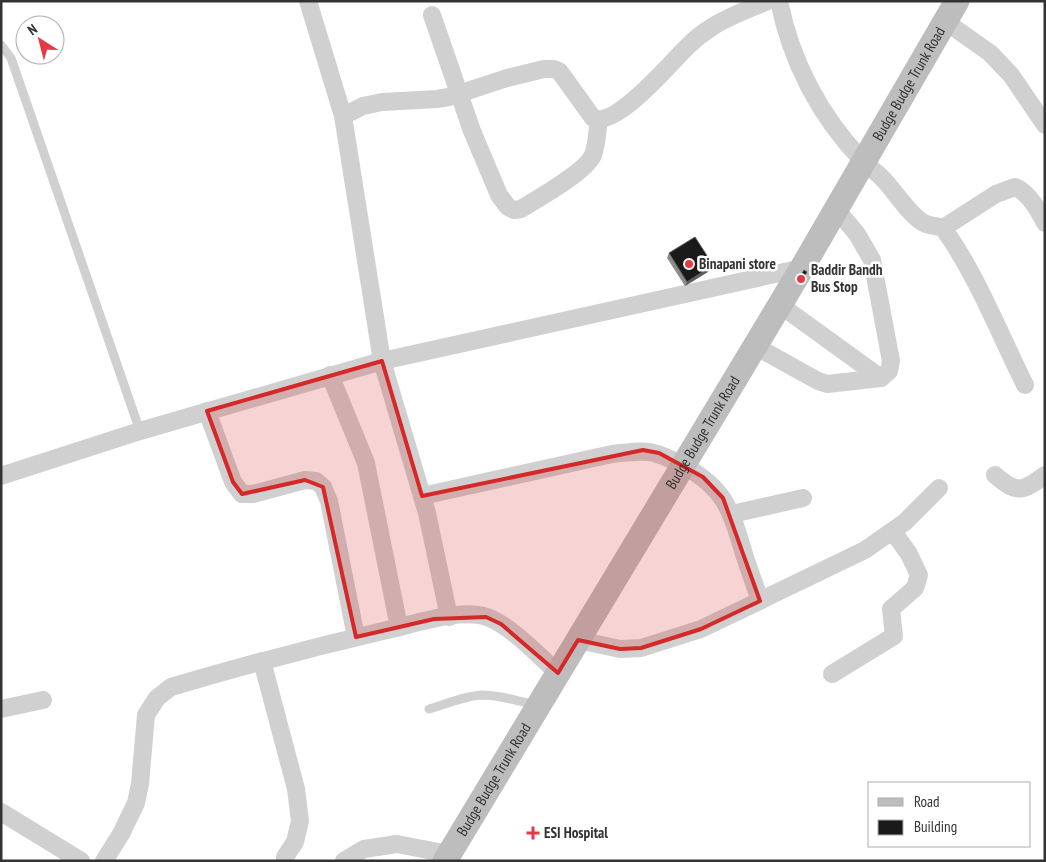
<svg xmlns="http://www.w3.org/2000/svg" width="1046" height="862" viewBox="0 0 1046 862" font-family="'PT Sans Narrow',sans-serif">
  <rect width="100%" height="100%" fill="#fff"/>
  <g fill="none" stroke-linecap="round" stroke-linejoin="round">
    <!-- service -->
    <g stroke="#d0d0d0" stroke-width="9">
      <polyline points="1,45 11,58 140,431"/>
      <path d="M429,709C446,704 464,696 482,695C500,695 518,701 536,705"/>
    </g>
    <!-- minor -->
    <g stroke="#d0d0d0" stroke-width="18">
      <polyline points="308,1 343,116 382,361 427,513 449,617"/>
      <path d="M779,1C791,61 820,117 863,161C869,168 877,172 883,179C894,190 911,217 924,223C930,226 937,226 943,228C976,273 1000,335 1025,385"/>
      <path d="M432,15L472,131L499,195L508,207L514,210L521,209C537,199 586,172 593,155C597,145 597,131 599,120"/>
      <polyline points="946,22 990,53 1011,75 1045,125"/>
      <path d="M343,116L363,106L382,102L437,99L449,97L507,78L544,69H554L559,71L565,79L593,118C617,128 671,62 688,46C695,39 704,32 712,27C729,16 749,9 768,1"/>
      <path d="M943,228L996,194L1015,187C1028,192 1039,211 1045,223"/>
      <polyline points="780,305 881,378"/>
      <polyline points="755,346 818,381 827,384 881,378 889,371 891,361 872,260 857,234 836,209"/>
      <polyline points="330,375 366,463 399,627"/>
      <polyline points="207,411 233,482 242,494 253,494 305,480 316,481 323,487 329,501 356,637"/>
      <path d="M995,475C1017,494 1022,492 1045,475"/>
      <polyline points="1,476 140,431 382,361 802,268"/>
      <path d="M422,496L612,454C647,450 652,449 684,466C726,489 731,511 744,554C749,570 755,585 760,601"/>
      <polyline points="732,514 803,498"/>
      <polyline points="578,640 620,649 641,648 701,629 865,550 905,522 939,488"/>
      <polyline points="262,661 296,789 300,821 295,842 285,857 285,861"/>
      <polyline points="832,674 894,636 891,609 915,588 919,575 909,554 897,537 888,534"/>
      <polyline points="1,709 43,700"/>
      <polyline points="1,812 81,861"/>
      <path d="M104,861L121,834L136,803L140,784L146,715L157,698L171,687C242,666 314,647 387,630C415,624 459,608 487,617C510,625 539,656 558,673"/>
      <polyline points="344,861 364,849 397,844 449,854"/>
    </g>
    <!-- secondary -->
    <path stroke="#bdbdbd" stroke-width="25" id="s1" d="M445,861L802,268L957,1"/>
  </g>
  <!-- wall -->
  <g fill="#8c8c8c">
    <polygon points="669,253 711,270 685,286 667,258"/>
    <polygon points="807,272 801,284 798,282 800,277"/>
  </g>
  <!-- shaded-wall -->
  <polygon fill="#5f5f5f" points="713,265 711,270 685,286 687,282"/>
  <!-- building -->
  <g fill="#1a1a1a" stroke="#5f5f5f">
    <polygon points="695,237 713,265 687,282 669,253"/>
    <polygon points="804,270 807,272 803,279 800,277"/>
  </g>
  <!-- marked area -->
  <path fill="#d62828" fill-opacity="0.2" stroke="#d62828" stroke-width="4" stroke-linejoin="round" d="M382,361L422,496L643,450L659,453L703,477L723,498L760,601L701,629L641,648L620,649L578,640L558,673L501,624L486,617L434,619L356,637L323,487L305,480L242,494L233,482L207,411Z"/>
  <!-- markers -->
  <g fill="#e63946" stroke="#fff" stroke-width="2">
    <circle cx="689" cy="264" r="5"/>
    <circle cx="801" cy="279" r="5"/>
    <path d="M530.5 825.5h5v5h5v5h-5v5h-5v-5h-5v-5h5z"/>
  </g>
  <g text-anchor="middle" stroke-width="5" stroke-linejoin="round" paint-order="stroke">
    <!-- street labels -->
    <g font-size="15" fill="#333" stroke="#fff">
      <text dy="5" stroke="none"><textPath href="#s1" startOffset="905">Budge Budge Trunk Road</textPath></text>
      <text dy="5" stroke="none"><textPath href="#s1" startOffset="500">Budge Budge Trunk Road</textPath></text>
      <text dy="5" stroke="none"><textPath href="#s1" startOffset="95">Budge Budge Trunk Road</textPath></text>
    </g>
    <!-- poi labels -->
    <g font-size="15" font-weight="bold" fill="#333" stroke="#fff" text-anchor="start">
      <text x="699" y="269">Binapani store</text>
      <text x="811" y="275">Baddir Bandh<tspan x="811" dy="17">Bus Stop</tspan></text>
      <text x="544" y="838">ESI Hospital</text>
    </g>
  </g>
  <!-- border -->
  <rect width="1046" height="862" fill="none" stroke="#333333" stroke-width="5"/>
  <!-- legend -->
  <rect x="868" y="782" width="162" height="65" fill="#ffffff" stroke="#adadad"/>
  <rect x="878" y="798" width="25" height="8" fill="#bdbdbd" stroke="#adadad"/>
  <text x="914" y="807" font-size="15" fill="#333333">Road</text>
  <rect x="878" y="820" width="25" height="15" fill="#1a1a1a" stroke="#adadad"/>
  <text x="914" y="832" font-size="15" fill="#333333">Building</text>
  <!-- north arrow -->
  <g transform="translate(40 40) rotate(324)"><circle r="24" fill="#ffffff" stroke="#adadad"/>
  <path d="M0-4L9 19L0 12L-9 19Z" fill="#e63946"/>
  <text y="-8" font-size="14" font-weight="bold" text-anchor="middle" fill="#333333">N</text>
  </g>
</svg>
